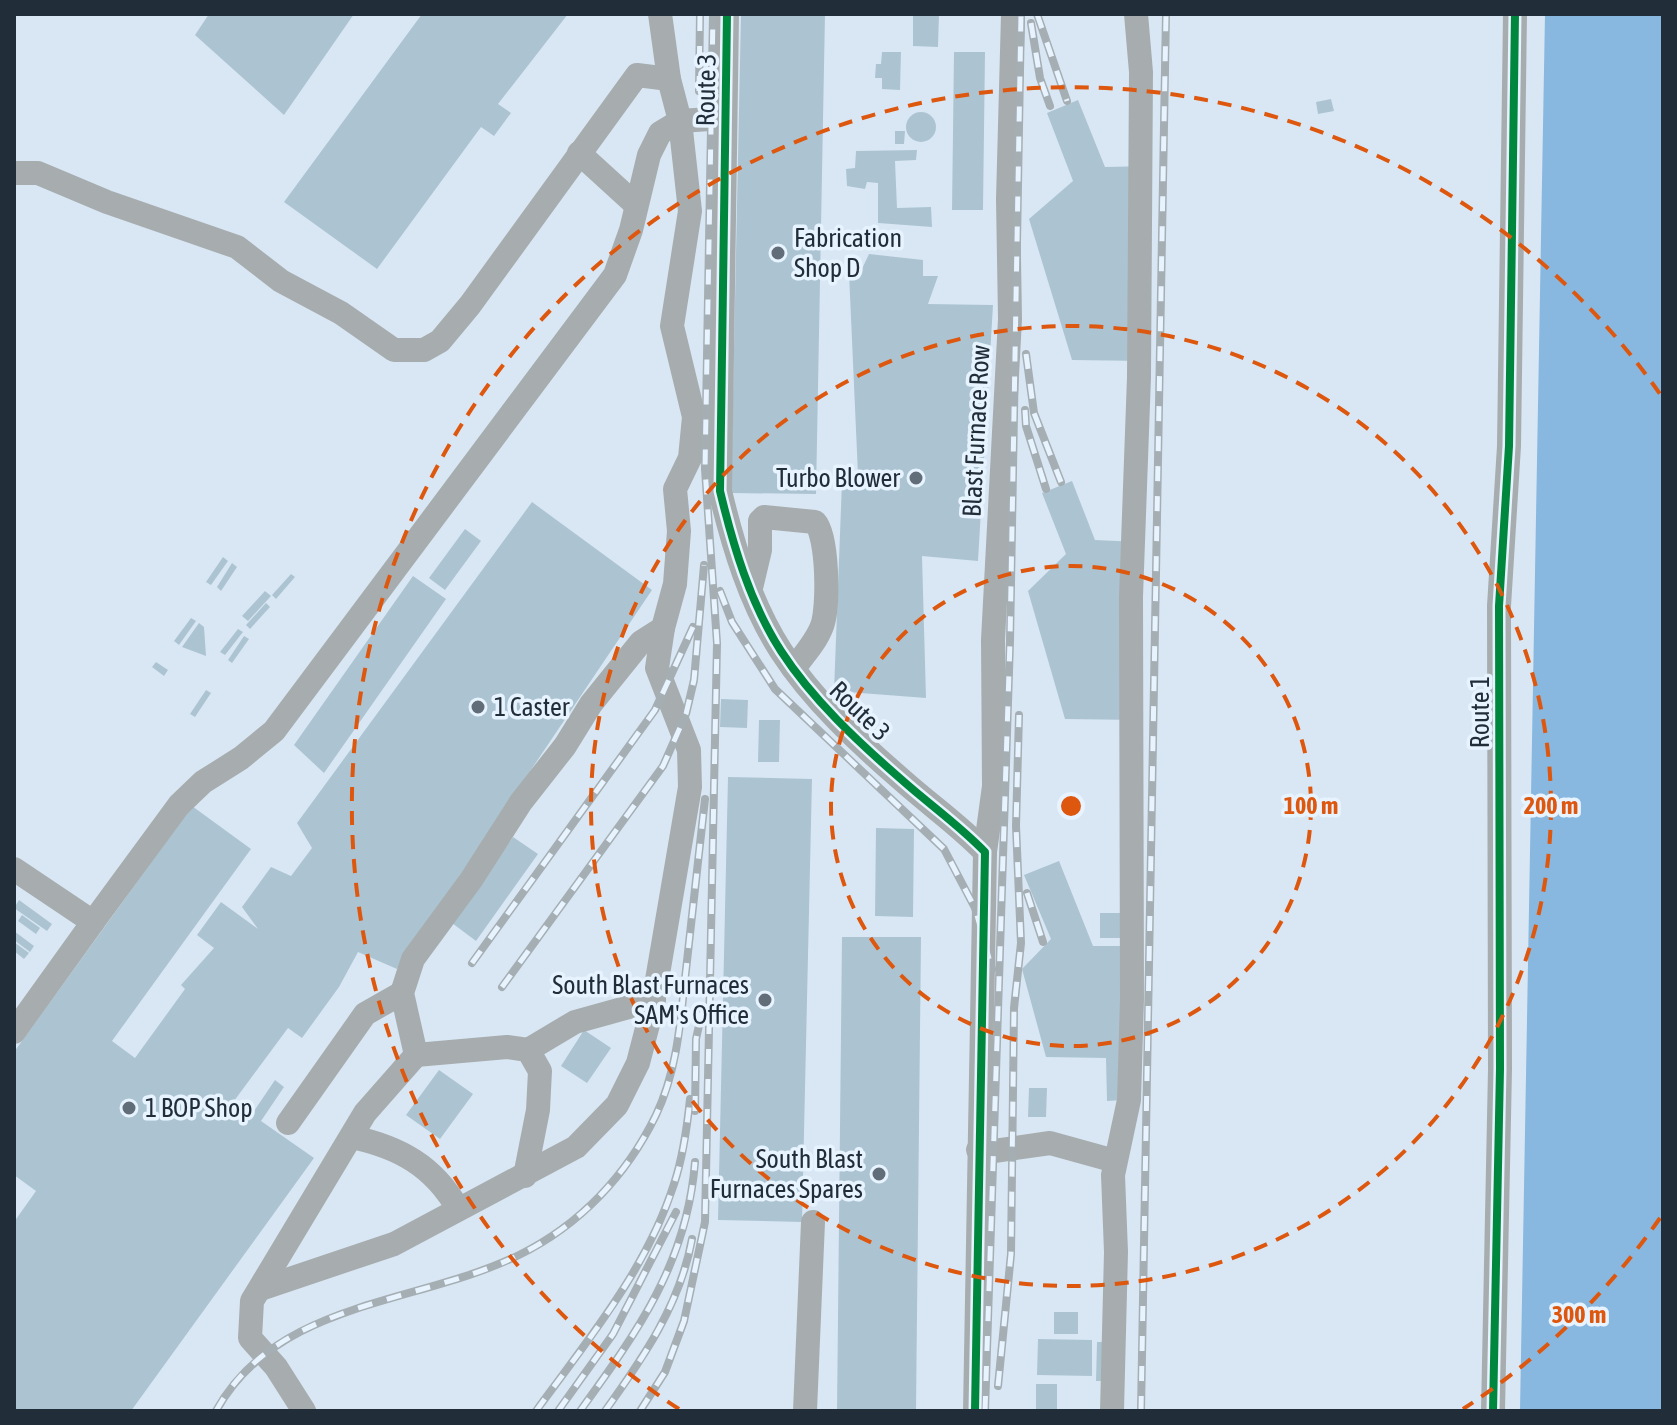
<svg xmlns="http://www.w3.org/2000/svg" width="1677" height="1425" viewBox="0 0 1677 1425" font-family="'Asap Condensed',sans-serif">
  <rect width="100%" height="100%" fill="#d9e7f4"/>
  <!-- water -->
  <polygon fill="#88b8e0" points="1545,14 1663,14 1663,1411 1520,1411"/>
  <!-- building -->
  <g fill="#acc4d1">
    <polygon points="209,14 354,14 284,115 195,35"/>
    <polygon points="422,14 568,14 498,104 511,113 494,136 481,127 377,269 284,202"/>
    <polygon points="741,14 825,14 816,494 731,493"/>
    <polygon points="913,14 939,14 938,47 913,46"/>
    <polygon points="882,52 901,52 900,90 882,89 882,78 875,78 876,64 881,64"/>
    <polygon points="954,52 985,52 983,210 952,210"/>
    <polygon points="1331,99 1334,111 1318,114 1316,102"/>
    <polygon points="1078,100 1105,167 1150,166 1145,361 1072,360 1029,219 1073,181 1047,113"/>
    <circle cx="921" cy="127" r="15"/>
    <polygon points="895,131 905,131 904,144 895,144"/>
    <polygon points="917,150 916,160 895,161 897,208 931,207 932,227 878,223 878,183 867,182 865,189 847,186 846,169 855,168 856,151"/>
    <polygon points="869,254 923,260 923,276 938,276 928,304 993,305 978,561 922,556 926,698 834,691 842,481 858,475 849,273 860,273"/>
    <polygon points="1072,481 1095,540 1139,542 1138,720 1065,719 1028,591 1066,554 1042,493"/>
    <polygon points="532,502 652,590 397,969 358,952 339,987 302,1038 288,1028 234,1101 252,1114 275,1080 284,1087 261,1121 314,1158 131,1411 14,1411 14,1222 36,1191 14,1175 14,1052 192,806 251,849 112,1041 135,1058 185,989 181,985 214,948 197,935 221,902 258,929 242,907 271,867 291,876 312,848 297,823"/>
    <polygon points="465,529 481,541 445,590 429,578"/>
    <polygon points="223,557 228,561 211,585 206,582"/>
    <polygon points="232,563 237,567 221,591 217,587"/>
    <polygon points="291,574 295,577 276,599 272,595"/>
    <polygon points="413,576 446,599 324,773 294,745"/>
    <polygon points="265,591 271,596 248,621 242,616"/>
    <polygon points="266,603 270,607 250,629 246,625"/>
    <polygon points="191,618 196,621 179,645 174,641"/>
    <polygon points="199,623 204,627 206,656 182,647"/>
    <polygon points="238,629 243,632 225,655 220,652"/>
    <polygon points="244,636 249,639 232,663 228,660"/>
    <polygon points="156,662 168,670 164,676 152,667"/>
    <polygon points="206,690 211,693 195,717 190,714"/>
    <polygon points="721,699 748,700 747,728 720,727"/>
    <polygon points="759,720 780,720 779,762 758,762"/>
    <polygon points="728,777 812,779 802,1222 718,1220"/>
    <polygon points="876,828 914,829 913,917 875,916"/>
    <polygon points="513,837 538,854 476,941 452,923"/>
    <polygon points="1059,861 1093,946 1132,946 1123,1100 1107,1101 1106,1058 1046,1057 1022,969 1051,939 1024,875"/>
    <polygon points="19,900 52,924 47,931 14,908"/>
    <rect x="1100" y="913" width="25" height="25"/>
    <polygon points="22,915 40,928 36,934 18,921"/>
    <polygon points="14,931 34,946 30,952 14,940"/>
    <polygon points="842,937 921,937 916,1411 837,1411"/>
    <polygon points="14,942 29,953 24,959 14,951"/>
    <polygon points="584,1030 611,1048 587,1083 561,1066"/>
    <polygon points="439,1070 473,1094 440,1139 406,1115"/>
    <polygon points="1029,1088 1047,1088 1046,1117 1028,1117"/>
    <rect x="1054" y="1312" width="24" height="22"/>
    <polygon points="1038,1339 1092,1340 1092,1376 1037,1375"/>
    <polygon points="1097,1342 1106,1342 1105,1381 1096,1381"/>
    <rect x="1036" y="1384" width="21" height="27"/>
  </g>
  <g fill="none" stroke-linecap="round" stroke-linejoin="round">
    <!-- minor -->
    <g stroke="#a7adaf" stroke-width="24">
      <polyline points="660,14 669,79"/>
      <path d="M727,14L720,491C733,545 750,603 781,651C812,699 858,742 902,780C930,805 959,825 985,852L975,1411"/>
      <polyline points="579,153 636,205"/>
      <polyline points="14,173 38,173 107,202 237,247 281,281 341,313 394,350 424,350 440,341 470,305 637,75 669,79 680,121 690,211 672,326 694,417 690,458 675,489 679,531 675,584 663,628 641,642 591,704 565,746 521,802 471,880 413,959 402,993 416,1055 365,1113 252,1301 250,1338 276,1367 304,1411"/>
      <path d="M751,588L760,550V521L764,517L815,522C828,536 829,607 822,626C816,642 804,655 794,668"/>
      <polyline points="985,852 994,786 993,640 1010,319 1008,199 1013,14"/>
      <polyline points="14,869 93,922 179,805 203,782 241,758 274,731 615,275 631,230 649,155 660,133 680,121 725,118"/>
      <polyline points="14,1032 93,922"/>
      <polyline points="528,1050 575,1022 654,1000"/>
      <polyline points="416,1055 507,1047 528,1050 540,1071 538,1110 525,1176"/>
      <polyline points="288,1123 365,1014 402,993"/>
      <path d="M352,1137C399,1147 434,1166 458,1209"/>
      <polyline points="978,1150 994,1151 1050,1143 1115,1161"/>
      <polyline points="260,1289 394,1244 576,1147 617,1105 638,1063 652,1009 690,787 689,750 657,668 663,628"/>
      <polyline points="805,1411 813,1222"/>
      <polyline points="1112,1411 1116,1252 1113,1175 1129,1100 1132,999 1131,597 1139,377 1141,72 1136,14"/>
      <polyline points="1493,1411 1500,1069 1499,606 1509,446 1515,14"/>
    </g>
    <!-- rail casing -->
    <g stroke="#a5aeb3" stroke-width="8">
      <g id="rail">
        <polyline points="1037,14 1067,101"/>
        <polyline points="1031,23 1040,78 1050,106"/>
        <polyline points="699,91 700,14"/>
        <polyline points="1026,354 1034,413 1061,482"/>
        <polyline points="1025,410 1026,426 1046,489"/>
        <polyline points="720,591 732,622 775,689 944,849 975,908 992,969"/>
        <polyline points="1027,893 1043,942"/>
        <polyline points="472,963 655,710 693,627"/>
        <polyline points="502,987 663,766 686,714 694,680 704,565"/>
        <polyline points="695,1111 696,1039 702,1012"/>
        <polyline points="998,1386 1011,1254 1014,1008 1021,943 1016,826 1019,715"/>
        <path d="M216,1411C277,1300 417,1305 519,1255C580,1225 627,1175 656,1115C679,1067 681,1012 687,961C693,907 699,853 705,799"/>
        <path d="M536,1411C587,1341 647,1269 674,1184C683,1157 687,1128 690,1099"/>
        <polyline points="558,1411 613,1334 676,1212"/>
        <path d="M580,1411C638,1331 687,1263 695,1162"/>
        <path d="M605,1411C643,1358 680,1305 692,1239"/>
        <polyline points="640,1411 665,1372 684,1321 705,1222 717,643 705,469 713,14"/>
        <polyline points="985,1411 1010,641 1021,14"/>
        <polyline points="1141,1411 1166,14"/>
      </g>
    </g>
    <!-- rail -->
    <use href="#rail" stroke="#e7f3ff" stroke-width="5" stroke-dasharray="15" stroke-linecap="butt"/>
    <!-- cycleway casing -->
    <g stroke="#e7f3ff" stroke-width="13">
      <g id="cycleway">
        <path d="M727,14L720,491C733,545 750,603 781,651C812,699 858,742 902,780C930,805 959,825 985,852L975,1411"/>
        <polyline points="1493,1411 1500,1069 1499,606 1509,446 1515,14"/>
      </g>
    </g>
    <!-- cycleway -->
    <use href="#cycleway" stroke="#00873e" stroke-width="8"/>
  </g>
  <!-- distance rings -->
  <g fill="none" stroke="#de570e" stroke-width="4" stroke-dasharray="14 10">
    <circle cx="1071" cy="806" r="240"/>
    <circle cx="1071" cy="806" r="480"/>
    <path d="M1660 1218A719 719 0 0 1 1463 1409M679 1409A719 719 0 1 1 1660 394"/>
  </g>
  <!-- markers -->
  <g fill="#616e7a" stroke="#e7f3ff" stroke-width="3">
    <circle cx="778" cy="253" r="8"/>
    <circle cx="916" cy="478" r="8"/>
    <circle cx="478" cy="707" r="8"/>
    <circle cx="765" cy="1000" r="8"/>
    <circle cx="129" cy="1108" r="8"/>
    <circle cx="879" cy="1174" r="8"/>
  </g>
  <g text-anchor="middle" stroke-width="7" stroke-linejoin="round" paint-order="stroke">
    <!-- street labels -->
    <g font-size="26" fill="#212d38" stroke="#e7f3ff">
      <text transform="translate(706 90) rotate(-89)" y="9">Route 3</text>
      <text transform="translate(976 431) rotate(-87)" y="9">Blast Furnace Row</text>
      <text transform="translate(860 711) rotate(44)" y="9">Route 3</text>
      <text transform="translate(1480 712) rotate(-90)" y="9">Route 1</text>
    </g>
    <!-- poi labels -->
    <g font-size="26" fill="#212d38" stroke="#e7f3ff" text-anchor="start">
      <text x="794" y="247">Fabrication<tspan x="794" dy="30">Shop D</tspan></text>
      <text x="900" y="487" text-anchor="end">Turbo Blower</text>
      <text x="494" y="716">1 Caster</text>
      <text x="749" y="994" text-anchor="end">South Blast Furnaces<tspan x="749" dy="30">SAM's Office</tspan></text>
      <text x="145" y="1117">1 BOP Shop</text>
      <text x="863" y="1168" text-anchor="end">South Blast<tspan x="863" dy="30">Furnaces Spares</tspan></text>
    </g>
  </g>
  <circle cx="1071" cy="806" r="12" fill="#de570e" stroke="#e7f3ff" stroke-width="4"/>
  <g font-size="24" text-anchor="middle" font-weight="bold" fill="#de570e" stroke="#e7f3ff" stroke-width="7" stroke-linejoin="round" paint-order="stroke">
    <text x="1311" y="814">100 m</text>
    <text x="1551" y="814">200 m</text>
    <text x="1579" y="1323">300 m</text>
  </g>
  <!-- border -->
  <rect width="1677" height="1425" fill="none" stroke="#212d38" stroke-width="32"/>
</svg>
